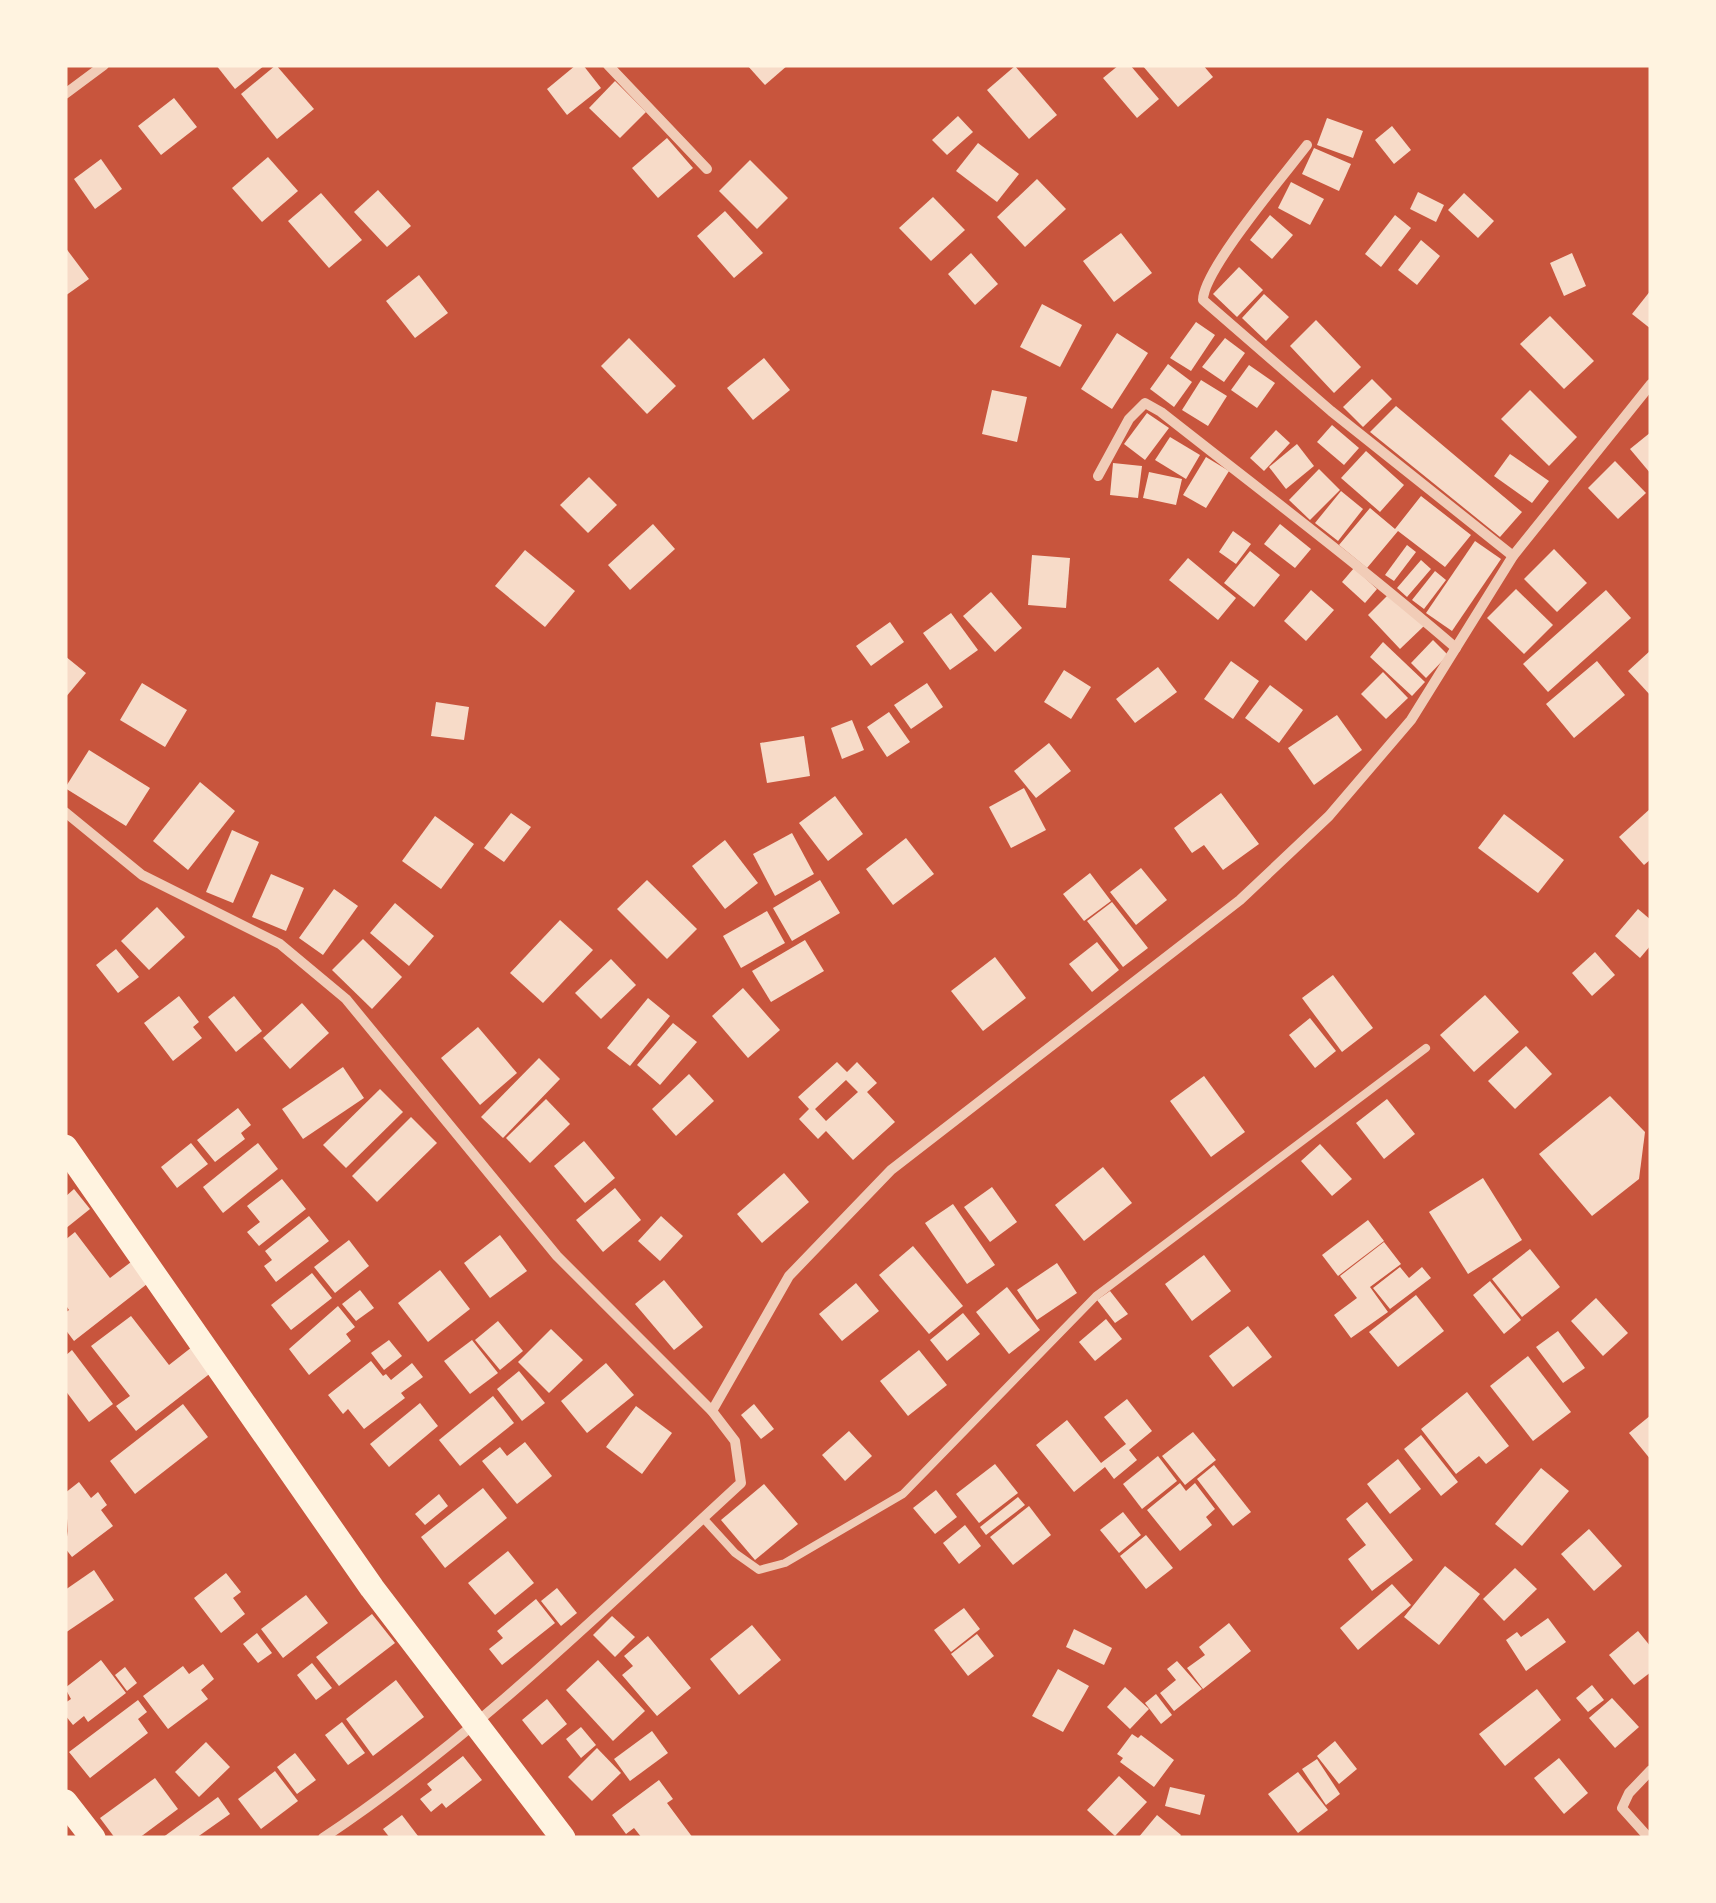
<svg xmlns="http://www.w3.org/2000/svg" width="1716" height="1903" viewBox="0 0 1716 1903" font-family="Mulish,sans-serif">
  <rect width="100%" height="100%" fill="#c8553d"/>
  <!-- building -->
  <g fill="#f7dbc8" fill-rule="evenodd">
    <polygon points="216,65 265,65 235,89"/>
    <polygon points="276,65 314,109 277,139 241,94"/>
    <polygon points="576,65 583,65 601,88 567,115 547,89"/>
    <polygon points="747,65 788,65 765,85"/>
    <polygon points="1119,65 1130,65 1159,99 1137,118 1103,78"/>
    <polygon points="1142,65 1203,65 1213,77 1178,107"/>
    <polygon points="1015,66 1057,115 1029,139 987,90"/>
    <polygon points="615,81 646,112 620,138 589,108"/>
    <polygon points="174,98 197,127 161,155 138,126"/>
    <polygon points="958,116 973,132 947,155 932,140"/>
    <polygon points="1327,118 1363,131 1353,158 1317,145"/>
    <polygon points="1392,126 1411,150 1394,164 1375,140"/>
    <polygon points="667,138 693,168 658,198 632,168"/>
    <polygon points="978,143 1019,174 997,202 956,171"/>
    <polygon points="1314,148 1351,164 1339,191 1302,174"/>
    <polygon points="268,157 298,191 262,222 232,188"/>
    <polygon points="101,159 122,189 95,209 74,179"/>
    <polygon points="750,160 788,198 757,229 719,191"/>
    <polygon points="1037,179 1066,209 1025,247 997,217"/>
    <polygon points="1291,182 1324,199 1310,225 1278,208"/>
    <polygon points="378,190 411,226 387,247 354,212"/>
    <polygon points="1418,192 1444,205 1436,222 1410,209"/>
    <polygon points="321,193 362,240 329,268 288,221"/>
    <polygon points="1464,193 1494,221 1478,238 1448,210"/>
    <polygon points="933,197 965,230 931,261 899,228"/>
    <polygon points="725,211 763,253 734,278 697,236"/>
    <polygon points="1270,215 1293,235 1272,259 1250,240"/>
    <polygon points="1395,215 1411,228 1381,267 1365,254"/>
    <polygon points="1121,233 1152,273 1114,302 1083,261"/>
    <polygon points="1421,240 1440,256 1417,285 1398,270"/>
    <polygon points="65,247 89,279 65,296"/>
    <polygon points="971,253 998,284 975,305 948,274"/>
    <polygon points="1572,253 1586,286 1564,296 1550,263"/>
    <polygon points="1239,267 1263,290 1237,317 1213,294"/>
    <polygon points="419,275 448,313 415,338 386,301"/>
    <polygon points="1651,290 1651,329 1632,314"/>
    <polygon points="1264,294 1289,317 1266,341 1242,318"/>
    <polygon points="1042,304 1082,325 1060,367 1020,347"/>
    <polygon points="1550,316 1594,361 1564,389 1520,344"/>
    <polygon points="1316,320 1361,367 1334,393 1290,346"/>
    <polygon points="1196,322 1215,335 1191,371 1170,358"/>
    <polygon points="1117,333 1148,353 1112,409 1081,389"/>
    <polygon points="629,338 676,386 647,414 601,366"/>
    <polygon points="1225,338 1245,353 1224,382 1202,367"/>
    <polygon points="764,358 790,390 753,420 727,388"/>
    <polygon points="1168,364 1192,382 1174,407 1150,389"/>
    <polygon points="1249,365 1275,383 1257,408 1231,390"/>
    <polygon points="1372,379 1392,399 1363,427 1343,407"/>
    <polygon points="1201,380 1227,396 1208,426 1182,410"/>
    <polygon points="992,390 1027,397 1017,442 982,434"/>
    <polygon points="1530,390 1577,437 1549,466 1501,419"/>
    <polygon points="1396,406 1522,512 1500,537 1370,432"/>
    <polygon points="1147,413 1169,428 1145,460 1124,444"/>
    <polygon points="1332,425 1359,448 1344,465 1317,442"/>
    <polygon points="1276,430 1290,443 1264,471 1250,458"/>
    <polygon points="1651,432 1651,474 1630,449"/>
    <polygon points="1170,437 1200,455 1186,479 1155,460"/>
    <polygon points="1297,444 1314,466 1286,489 1269,467"/>
    <polygon points="1366,451 1404,485 1380,512 1341,478"/>
    <polygon points="1510,454 1549,481 1532,503 1494,476"/>
    <polygon points="1206,457 1229,471 1206,508 1183,495"/>
    <polygon points="1615,461 1646,493 1618,519 1588,488"/>
    <polygon points="1113,463 1142,466 1138,498 1110,495"/>
    <polygon points="1319,469 1340,490 1310,520 1289,500"/>
    <polygon points="1149,472 1182,479 1176,505 1143,498"/>
    <polygon points="589,477 617,505 588,533 560,505"/>
    <polygon points="1341,491 1363,509 1338,541 1315,523"/>
    <polygon points="1421,496 1471,535 1445,567 1398,531 1367,568 1339,545 1370,508 1395,529"/>
    <polygon points="653,524 675,549 630,590 608,565"/>
    <polygon points="1280,524 1311,549 1295,568 1264,544"/>
    <polygon points="1233,531 1251,544 1236,564 1219,552"/>
    <polygon points="1475,541 1501,559 1452,631 1426,613"/>
    <polygon points="1407,545 1416,552 1394,581 1385,575"/>
    <polygon points="1554,549 1587,583 1557,612 1524,579"/>
    <polygon points="525,550 575,591 545,627 495,586"/>
    <polygon points="1250,551 1280,575 1254,607 1224,583"/>
    <polygon points="1032,555 1070,558 1066,608 1028,605"/>
    <polygon points="1188,558 1236,598 1218,620 1169,580"/>
    <polygon points="1421,560 1431,569 1407,597 1397,588"/>
    <polygon points="1354,568 1377,589 1365,603 1342,582"/>
    <polygon points="1435,571 1446,580 1424,609 1412,600"/>
    <polygon points="1516,589 1553,625 1524,654 1487,618"/>
    <polygon points="1311,590 1334,610 1306,641 1284,621"/>
    <polygon points="1606,590 1631,618 1548,692 1523,664"/>
    <polygon points="991,592 1022,628 995,652 963,616"/>
    <polygon points="1391,592 1424,626 1400,649 1368,615"/>
    <polygon points="951,613 978,650 950,670 923,633"/>
    <polygon points="890,622 904,642 871,666 856,646"/>
    <polygon points="1433,640 1448,655 1426,678 1411,663"/>
    <polygon points="1383,642 1425,682 1412,696 1370,657"/>
    <polygon points="1651,650 1651,696 1628,671"/>
    <polygon points="65,656 86,673 65,698"/>
    <polygon points="1231,661 1259,681 1233,719 1204,699"/>
    <polygon points="1597,661 1625,695 1574,738 1546,704"/>
    <polygon points="1158,667 1177,692 1135,723 1116,699"/>
    <polygon points="1064,670 1091,687 1071,719 1044,702"/>
    <polygon points="1383,672 1408,698 1386,719 1361,694"/>
    <polygon points="142,683 187,710 165,747 120,720"/>
    <polygon points="927,683 943,707 911,729 894,705"/>
    <polygon points="1270,685 1303,710 1279,743 1245,718"/>
    <polygon points="436,702 469,707 464,740 431,736"/>
    <polygon points="889,712 910,742 887,757 867,727"/>
    <polygon points="1337,715 1362,750 1314,785 1288,748"/>
    <polygon points="852,720 864,750 842,759 831,728"/>
    <polygon points="804,736 810,776 767,783 760,743"/>
    <polygon points="1049,743 1071,771 1036,798 1014,771"/>
    <polygon points="89,750 150,788 126,826 65,788"/>
    <polygon points="200,782 235,811 188,870 153,841"/>
    <polygon points="1024,788 1046,830 1011,848 989,807"/>
    <polygon points="1221,793 1259,844 1223,870 1204,845 1192,853 1174,828"/>
    <polygon points="835,796 863,834 828,861 799,823"/>
    <polygon points="1651,808 1651,859 1644,865 1619,837"/>
    <polygon points="511,813 531,827 504,862 484,848"/>
    <polygon points="1504,814 1564,860 1538,893 1478,848"/>
    <polygon points="435,816 474,844 441,889 402,861"/>
    <polygon points="232,830 259,842 233,903 206,892"/>
    <polygon points="792,833 814,874 775,896 753,854"/>
    <polygon points="906,838 934,874 893,905 866,869"/>
    <polygon points="725,840 758,883 725,909 692,866"/>
    <polygon points="1141,868 1167,900 1136,925 1110,892"/>
    <polygon points="1090,873 1111,901 1084,921 1063,894"/>
    <polygon points="271,874 304,888 286,931 252,917"/>
    <polygon points="647,880 697,929 667,959 617,909"/>
    <polygon points="820,880 840,913 792,941 773,908"/>
    <polygon points="334,889 358,906 323,955 299,938"/>
    <polygon points="1112,902 1148,948 1123,967 1087,921"/>
    <polygon points="395,903 434,936 409,966 370,933"/>
    <polygon points="157,907 185,937 149,970 121,941"/>
    <polygon points="1638,909 1651,920 1651,945 1640,958 1615,936"/>
    <polygon points="767,911 785,943 741,968 723,936"/>
    <polygon points="560,920 593,950 543,1003 510,973"/>
    <polygon points="363,939 402,977 372,1009 332,970"/>
    <polygon points="805,940 824,971 771,1002 752,971"/>
    <polygon points="1097,942 1119,970 1092,992 1069,964"/>
    <polygon points="116,949 139,977 118,993 96,965"/>
    <polygon points="1595,952 1615,975 1592,996 1572,973"/>
    <polygon points="995,957 1026,998 983,1031 951,991"/>
    <polygon points="611,959 636,985 601,1019 575,993"/>
    <polygon points="1333,975 1373,1028 1342,1052 1302,998"/>
    <polygon points="743,988 780,1030 748,1058 712,1016"/>
    <polygon points="1485,995 1519,1032 1474,1072 1440,1035"/>
    <polygon points="179,996 199,1022 193,1027 202,1038 173,1061 144,1023"/>
    <polygon points="234,996 262,1031 236,1052 208,1017"/>
    <polygon points="648,998 670,1016 630,1066 607,1048"/>
    <polygon points="302,1003 329,1033 290,1069 263,1038"/>
    <polygon points="1310,1018 1336,1051 1315,1068 1289,1035"/>
    <polygon points="673,1023 697,1042 660,1085 637,1065"/>
    <polygon points="478,1027 517,1073 480,1105 441,1058"/>
    <polygon points="1526,1046 1552,1074 1515,1109 1488,1081"/>
    <polygon points="539,1058 560,1079 503,1138 481,1117"/>
    <path d="M837,1062L847,1072L857,1062L877,1083L867,1092L895,1122L853,1160L826,1131L818,1139L799,1119L809,1109L798,1097ZM846,1080L858,1092L826,1121L815,1109Z"/>
    <polygon points="343,1067 364,1098 303,1139 282,1109"/>
    <polygon points="689,1074 714,1101 676,1136 652,1109"/>
    <polygon points="1204,1076 1245,1132 1211,1157 1170,1101"/>
    <polygon points="380,1089 403,1112 346,1168 323,1145"/>
    <polygon points="1610,1096 1645,1132 1639,1179 1592,1216 1539,1154"/>
    <polygon points="546,1099 570,1124 530,1163 506,1138"/>
    <polygon points="1387,1099 1415,1134 1384,1159 1356,1123"/>
    <polygon points="238,1108 251,1125 241,1133 245,1139 215,1162 197,1140"/>
    <polygon points="411,1117 437,1143 377,1202 352,1176"/>
    <polygon points="584,1141 615,1178 585,1203 554,1166"/>
    <polygon points="191,1143 208,1164 177,1188 161,1167"/>
    <polygon points="258,1143 278,1169 223,1213 203,1187"/>
    <polygon points="1320,1144 1352,1179 1332,1196 1301,1161"/>
    <polygon points="1103,1167 1132,1203 1084,1241 1055,1205"/>
    <polygon points="784,1173 809,1202 762,1243 737,1214"/>
    <polygon points="1483,1178 1522,1240 1468,1274 1429,1212"/>
    <polygon points="282,1179 306,1209 259,1246 247,1232 260,1222 247,1206"/>
    <polygon points="992,1187 1017,1222 990,1242 964,1207"/>
    <polygon points="615,1188 641,1220 603,1252 576,1220"/>
    <polygon points="74,1189 90,1209 65,1229 65,1197"/>
    <polygon points="953,1204 995,1265 967,1284 925,1223"/>
    <polygon points="309,1216 329,1241 276,1282 264,1266 272,1260 265,1251"/>
    <polygon points="661,1216 683,1236 660,1261 638,1241"/>
    <polygon points="1368,1220 1384,1241 1338,1276 1322,1255"/>
    <polygon points="75,1232 110,1278 131,1262 147,1284 74,1341 65,1329 65,1313 69,1310 65,1304 65,1240"/>
    <polygon points="500,1235 527,1271 490,1298 464,1263"/>
    <polygon points="349,1240 369,1266 335,1293 314,1267"/>
    <polygon points="1384,1242 1401,1264 1370,1287 1388,1312 1351,1338 1334,1315 1357,1298 1340,1276"/>
    <polygon points="913,1246 963,1306 929,1334 879,1275"/>
    <polygon points="1530,1249 1560,1287 1522,1317 1492,1279"/>
    <polygon points="1204,1255 1231,1291 1192,1321 1165,1284"/>
    <polygon points="1057,1263 1077,1293 1037,1320 1017,1290"/>
    <polygon points="1400,1267 1409,1278 1422,1267 1431,1278 1390,1309 1373,1288"/>
    <polygon points="440,1270 470,1309 428,1342 398,1303"/>
    <polygon points="312,1273 332,1298 291,1330 271,1305"/>
    <polygon points="664,1280 703,1327 674,1350 635,1304"/>
    <polygon points="1490,1281 1521,1320 1504,1334 1473,1295"/>
    <polygon points="856,1283 879,1311 842,1341 819,1314"/>
    <polygon points="1007,1287 1040,1330 1009,1354 976,1312"/>
    <polygon points="360,1290 374,1308 356,1321 342,1304"/>
    <polygon points="1110,1291 1128,1314 1115,1323 1097,1300"/>
    <polygon points="1416,1295 1444,1331 1398,1367 1369,1332"/>
    <polygon points="1596,1298 1628,1333 1603,1356 1571,1321"/>
    <polygon points="338,1306 355,1327 346,1334 351,1341 309,1375 289,1349"/>
    <polygon points="963,1313 980,1334 947,1361 930,1340"/>
    <polygon points="131,1316 169,1365 192,1347 212,1372 136,1431 116,1406 130,1396 91,1346"/>
    <polygon points="1106,1319 1122,1339 1095,1361 1079,1342"/>
    <polygon points="498,1321 523,1351 500,1370 475,1340"/>
    <polygon points="1248,1326 1272,1357 1233,1387 1209,1356"/>
    <polygon points="551,1329 583,1360 549,1393 518,1362"/>
    <polygon points="1558,1331 1585,1368 1563,1383 1536,1347"/>
    <polygon points="389,1340 402,1356 384,1370 371,1353"/>
    <polygon points="472,1340 498,1373 470,1394 444,1361"/>
    <polygon points="72,1350 113,1404 89,1422 65,1390 65,1356"/>
    <polygon points="919,1350 947,1385 908,1416 880,1381"/>
    <polygon points="1528,1356 1571,1412 1533,1441 1490,1386"/>
    <polygon points="371,1361 383,1376 386,1374 391,1380 412,1363 423,1377 401,1393 405,1398 364,1429 348,1409 343,1414 328,1395"/>
    <polygon points="606,1363 634,1395 587,1433 561,1401"/>
    <polygon points="519,1371 545,1403 522,1421 497,1389"/>
    <polygon points="1467,1392 1509,1446 1486,1464 1479,1456 1456,1474 1421,1429"/>
    <polygon points="493,1396 514,1423 460,1466 439,1440"/>
    <polygon points="1127,1399 1152,1431 1129,1450 1137,1460 1114,1479 1105,1467 1074,1492 1036,1445 1067,1420 1101,1463 1126,1444 1104,1417"/>
    <polygon points="420,1403 438,1426 389,1467 370,1444"/>
    <polygon points="183,1404 208,1437 135,1494 110,1461"/>
    <polygon points="754,1404 774,1429 761,1439 741,1415"/>
    <polygon points="636,1406 672,1433 642,1474 606,1447"/>
    <polygon points="1651,1415 1651,1460 1629,1433"/>
    <polygon points="849,1431 872,1456 845,1481 822,1455"/>
    <polygon points="1193,1432 1216,1460 1185,1485 1162,1456"/>
    <polygon points="1421,1435 1458,1482 1441,1496 1404,1449"/>
    <polygon points="525,1442 552,1476 517,1504 482,1461 500,1447 507,1456"/>
    <polygon points="1158,1456 1177,1481 1142,1509 1123,1484"/>
    <polygon points="1398,1459 1421,1489 1390,1514 1367,1484"/>
    <polygon points="995,1464 1018,1493 979,1523 956,1494"/>
    <polygon points="1214,1465 1251,1512 1233,1526 1197,1479"/>
    <polygon points="1541,1468 1569,1491 1522,1546 1495,1524"/>
    <polygon points="79,1482 91,1498 98,1492 107,1505 101,1510 113,1526 72,1557 65,1548 68,1531 65,1493"/>
    <polygon points="1180,1483 1186,1491 1195,1483 1215,1509 1206,1517 1212,1525 1180,1551 1147,1510"/>
    <polygon points="764,1484 798,1524 755,1560 721,1520"/>
    <polygon points="483,1488 507,1518 445,1568 421,1537"/>
    <polygon points="936,1490 957,1517 935,1534 913,1508"/>
    <polygon points="439,1494 448,1506 425,1525 415,1514"/>
    <polygon points="1018,1497 1025,1505 986,1535 980,1527"/>
    <polygon points="1367,1502 1413,1560 1372,1591 1348,1559 1366,1545 1346,1519"/>
    <polygon points="1029,1506 1051,1535 1013,1565 990,1537"/>
    <polygon points="1123,1512 1141,1535 1119,1553 1100,1530"/>
    <polygon points="965,1525 981,1546 959,1564 943,1543"/>
    <polygon points="1589,1529 1622,1566 1594,1591 1561,1554"/>
    <polygon points="1146,1535 1173,1568 1146,1589 1120,1556"/>
    <polygon points="508,1551 534,1583 495,1615 468,1583"/>
    <polygon points="1445,1566 1480,1594 1439,1645 1404,1617"/>
    <polygon points="1515,1568 1537,1589 1504,1621 1483,1599"/>
    <polygon points="94,1570 114,1600 65,1633 65,1590"/>
    <polygon points="226,1573 241,1592 233,1598 245,1614 221,1633 194,1598"/>
    <polygon points="1392,1584 1411,1605 1358,1650 1340,1628"/>
    <polygon points="557,1588 577,1613 561,1626 541,1601"/>
    <polygon points="306,1595 328,1623 283,1658 261,1629"/>
    <polygon points="536,1599 555,1623 502,1665 489,1649 503,1638 497,1631"/>
    <polygon points="964,1608 980,1629 951,1652 934,1630"/>
    <polygon points="372,1614 395,1643 339,1686 316,1657"/>
    <polygon points="612,1616 635,1637 615,1657 593,1635"/>
    <polygon points="1548,1618 1566,1642 1526,1671 1506,1640 1517,1632 1521,1637"/>
    <polygon points="1229,1623 1251,1651 1203,1689 1187,1668 1205,1655 1199,1647"/>
    <polygon points="752,1625 781,1660 739,1695 710,1659"/>
    <polygon points="1074,1629 1112,1648 1104,1665 1066,1647"/>
    <polygon points="1638,1631 1651,1647 1651,1672 1634,1685 1609,1655"/>
    <polygon points="257,1633 272,1653 258,1663 243,1644"/>
    <polygon points="977,1634 994,1656 968,1676 951,1654"/>
    <polygon points="648,1636 691,1688 657,1716 622,1675 633,1666 624,1656"/>
    <polygon points="101,1660 126,1693 88,1722 84,1716 73,1725 65,1715 65,1703 71,1699 65,1688"/>
    <polygon points="598,1660 645,1711 613,1741 566,1690"/>
    <polygon points="1177,1661 1202,1689 1174,1711 1160,1693 1176,1680 1167,1669"/>
    <polygon points="312,1663 332,1688 316,1700 297,1675"/>
    <polygon points="203,1664 214,1679 201,1690 208,1699 168,1729 143,1696 183,1666 189,1674"/>
    <polygon points="125,1667 137,1683 127,1691 115,1675"/>
    <polygon points="1058,1669 1089,1686 1063,1732 1032,1716"/>
    <polygon points="396,1680 424,1717 373,1756 346,1719"/>
    <polygon points="1592,1685 1604,1700 1588,1712 1576,1698"/>
    <polygon points="1125,1687 1149,1709 1130,1729 1107,1707"/>
    <polygon points="1537,1689 1561,1720 1505,1766 1479,1734"/>
    <polygon points="1156,1694 1172,1715 1161,1724 1145,1703"/>
    <polygon points="1612,1698 1639,1727 1615,1748 1589,1718"/>
    <polygon points="547,1699 567,1724 542,1745 522,1720"/>
    <polygon points="138,1700 147,1712 138,1719 148,1733 90,1778 69,1752"/>
    <polygon points="342,1722 365,1753 348,1765 325,1735"/>
    <polygon points="581,1727 596,1745 581,1758 566,1739"/>
    <polygon points="652,1731 668,1753 630,1781 614,1759"/>
    <polygon points="1132,1734 1138,1738 1141,1735 1174,1760 1154,1787 1120,1762 1123,1758 1117,1754"/>
    <polygon points="1335,1741 1357,1769 1339,1784 1317,1756"/>
    <polygon points="206,1742 230,1767 199,1797 175,1772"/>
    <polygon points="597,1748 621,1773 592,1801 568,1777"/>
    <polygon points="295,1753 316,1780 297,1794 277,1767"/>
    <polygon points="463,1756 482,1780 446,1808 442,1803 431,1812 420,1799 432,1790 427,1784"/>
    <polygon points="1559,1758 1588,1793 1564,1814 1534,1778"/>
    <polygon points="1317,1759 1340,1794 1326,1805 1302,1769"/>
    <polygon points="275,1771 298,1801 261,1829 238,1799"/>
    <polygon points="1298,1772 1328,1810 1298,1833 1268,1794"/>
    <polygon points="1119,1776 1147,1802 1115,1836 1087,1810"/>
    <polygon points="155,1778 178,1809 139,1838 115,1838 100,1818"/>
    <polygon points="659,1780 673,1799 667,1803 693,1838 642,1838 634,1828 626,1834 612,1815"/>
    <polygon points="1170,1787 1205,1795 1200,1815 1165,1806"/>
    <polygon points="218,1797 230,1814 196,1838 162,1838"/>
    <polygon points="402,1815 418,1836 416,1838 390,1838 383,1829"/>
    <polygon points="1157,1815 1181,1835 1179,1838 1138,1838"/>
  </g>
  <g fill="none" stroke-linecap="round" stroke-linejoin="round">
    <!-- service -->
    <polyline stroke="#f1ccb7" stroke-width="8" points="703,1518 735,1553 759,1570 785,1563 903,1494 1096,1296 1426,1048"/>
    <!-- minor -->
    <g stroke="#f1ccb7" stroke-width="10">
      <polyline points="608,65 707,169"/>
      <polyline points="65,94 104,65"/>
      <path d="M1307,145C1285,174 1203,270 1203,300L1331,411L1513,556"/>
      <path d="M1098,476L1129,419L1145,403L1161,412C1260,490 1361,566 1456,648"/>
      <path d="M65,812L142,875L280,944L346,999L557,1256L712,1411L735,1441L741,1483C607,1606 475,1737 323,1838"/>
      <polyline points="712,1411 789,1276 891,1170 1240,900 1329,816 1411,720 1513,556 1651,384"/>
      <polyline points="1649,1838 1622,1808 1629,1793 1651,1770"/>
    </g>
    <!-- primary -->
    <g stroke="#fff3e0" stroke-width="25">
      <polyline points="65,1147 372,1588 563,1838"/>
      <polyline points="65,1802 93,1838"/>
    </g>
  </g>
  <!-- border -->
  <rect width="1716" height="1903" fill="none" stroke="#fff3e0" stroke-width="135"/>
</svg>
